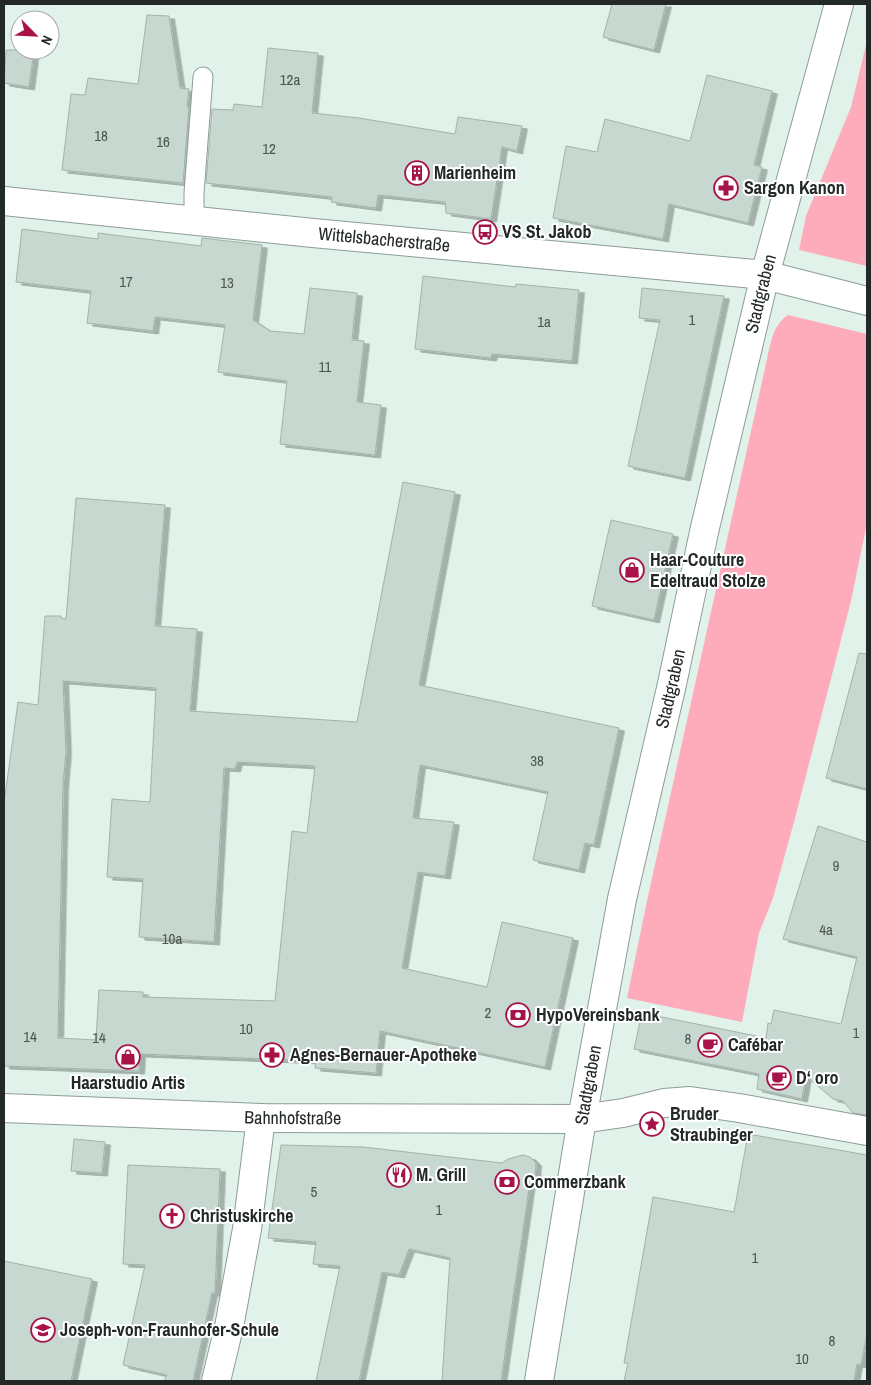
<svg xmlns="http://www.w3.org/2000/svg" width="871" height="1385" viewBox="0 0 871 1385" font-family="'Archivo Narrow',sans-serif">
  <defs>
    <filter id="shadow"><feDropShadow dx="5.5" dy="3" stdDeviation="0" flood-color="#0004"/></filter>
  </defs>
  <rect width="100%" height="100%" fill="#e0f2e9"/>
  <!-- green -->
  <g fill="#feacbb">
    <polygon points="867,41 867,266 799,250 806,216 851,107"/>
    <path d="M788,315L867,334V523L851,601L794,822L773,898L759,933L742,1022L627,998L647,901L767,359C771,342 773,325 788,315Z"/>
  </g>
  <!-- building -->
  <g fill="#c6d8cf" stroke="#a2b3aa" fill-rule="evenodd" filter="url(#shadow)">
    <polygon points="612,4 666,4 654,50 603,37"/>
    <polygon points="147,15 169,16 180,88 189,89 187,107 189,107 183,183 62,170 71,94 85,95 88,78 138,84"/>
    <polygon points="268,48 318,53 312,113 359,118 455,134 458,117 522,126 517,151 502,147 491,219 446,213 445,202 378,195 376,208 331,202 332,197 206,183 212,109 233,110 234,104 262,107"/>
    <polygon points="6,50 34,50 29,87 4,83"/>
    <polygon points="707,75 772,91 754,165 762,167 748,223 669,204 663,239 553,218 566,146 597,152 605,119 690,141"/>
    <polygon points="22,229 98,239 98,233 201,246 202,238 262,245 253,320 270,331 304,334 310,288 357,293 352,340 364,341 357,402 381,405 375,455 280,444 287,381 218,372 225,325 155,317 153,331 87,323 91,291 16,282"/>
    <polygon points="423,276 515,287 516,284 579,290 572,361 492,354 491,358 415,349"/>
    <polygon points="642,288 724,296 685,478 628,466 660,320 639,318"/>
    <path d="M403,482L455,492L419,685L619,728L594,845L585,843L579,870L533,860L548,792L420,765L413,818L454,822L445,876L418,872L402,968L487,987L502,922L573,938L545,1067L380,1031L376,1073L315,1068L316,1061L140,1054L139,1071L4,1066V803L18,702L38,705L45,616H61V618L66,619L76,498L165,505L155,626L197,629L190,711L357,722ZM63,681L156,688L150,802L112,799L107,877L143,879L139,937L214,942L224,768L235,769L237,762L315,766L307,833L292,831L275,1001L143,997V992L99,990L96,1040L58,1038L63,785L66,752Z"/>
    <polygon points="611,520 673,534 654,620 592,606"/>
    <polygon points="859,653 867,654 867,789 826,778"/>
    <polygon points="818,826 867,842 867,1115 853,1113 843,1101 833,1099 806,1076 802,1099 757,1089 759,1074 634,1049 642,1013 766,1038 768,1023 771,1024 774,1010 841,1024 857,957 783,939"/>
    <polygon points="748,1134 867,1155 867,1334 861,1365 857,1364 854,1381 624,1381 628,1363 624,1363 653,1197 734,1212"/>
    <polygon points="74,1139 105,1142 102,1173 71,1171"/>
    <polygon points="281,1145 363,1147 502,1163 508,1159 523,1155 530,1157 536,1163 535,1178 530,1182 501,1381 442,1381 450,1258 409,1249 399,1275 382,1272 359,1381 316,1381 340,1266 313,1264 316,1242 268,1238"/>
    <polygon points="128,1165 220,1169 215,1293 212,1293 193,1381 164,1381 167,1375 123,1365 145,1265 123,1264"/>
    <polygon points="4,1261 92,1279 71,1381 4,1381"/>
  </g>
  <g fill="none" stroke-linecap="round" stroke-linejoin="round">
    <!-- service casing -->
    <g stroke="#8d9d95" stroke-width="21">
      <polyline id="service" points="194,221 194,193 203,77"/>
    </g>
    <!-- pedestrian casing -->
    <g stroke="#8d9d95" stroke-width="30">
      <polyline id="pedestrian" points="582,1119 623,1113 664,1103 690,1101 739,1108 867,1131"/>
    </g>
    <!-- minor casing -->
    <g stroke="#8d9d95" stroke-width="30">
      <g id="minor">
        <path id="s1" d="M4,201L313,233L765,275L867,301"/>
        <polyline points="216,1381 229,1327 247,1229 261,1118"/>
      </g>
    </g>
    <!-- tertiary casing -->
    <g stroke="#8d9d95" stroke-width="30">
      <g id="tertiary">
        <path id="s2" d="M4,1108L261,1118L582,1119"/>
      </g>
    </g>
    <!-- secondary casing -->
    <g stroke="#8d9d95" stroke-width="30">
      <g id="secondary">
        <path id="s3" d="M539,1381L582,1119L622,899L672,684L704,532L765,275L839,4"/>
      </g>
    </g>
    <!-- service -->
    <use href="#service" stroke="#fff" stroke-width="19"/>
    <!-- pedestrian -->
    <use href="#pedestrian" stroke="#fff" stroke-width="28"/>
    <!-- minor -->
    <use href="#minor" stroke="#fff" stroke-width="28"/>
    <!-- tertiary -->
    <use href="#tertiary" stroke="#fff" stroke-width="28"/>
    <!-- secondary -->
    <use href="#secondary" stroke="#fff" stroke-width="28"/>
  </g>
  <!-- icons -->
  <defs>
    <g id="building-ring" transform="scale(1.25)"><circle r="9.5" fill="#fff" stroke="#a71349" stroke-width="1.5"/><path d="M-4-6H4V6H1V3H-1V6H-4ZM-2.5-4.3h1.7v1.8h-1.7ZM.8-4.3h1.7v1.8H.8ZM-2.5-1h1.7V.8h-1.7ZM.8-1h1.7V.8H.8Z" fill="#a71349"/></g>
    <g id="pharmacy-ring" transform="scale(1.25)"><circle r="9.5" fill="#fff" stroke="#a71349" stroke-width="1.5"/><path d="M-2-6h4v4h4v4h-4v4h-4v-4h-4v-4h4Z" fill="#a71349"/></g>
    <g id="bus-ring" transform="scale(1.25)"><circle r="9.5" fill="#fff" stroke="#a71349" stroke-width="1.5"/><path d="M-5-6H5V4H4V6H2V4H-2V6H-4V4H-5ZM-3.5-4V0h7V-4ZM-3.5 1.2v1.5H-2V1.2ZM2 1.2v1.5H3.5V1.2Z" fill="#a71349"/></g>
    <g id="shop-ring" transform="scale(1.25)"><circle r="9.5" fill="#fff" stroke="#a71349" stroke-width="1.5"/><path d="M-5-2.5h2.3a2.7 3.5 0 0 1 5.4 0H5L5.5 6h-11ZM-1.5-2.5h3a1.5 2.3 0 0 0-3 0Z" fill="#a71349"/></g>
    <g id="bank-ring" transform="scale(1.25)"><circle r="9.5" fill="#fff" stroke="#a71349" stroke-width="1.5"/><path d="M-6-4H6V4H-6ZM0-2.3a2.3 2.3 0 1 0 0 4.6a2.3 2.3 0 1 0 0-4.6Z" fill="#a71349"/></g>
    <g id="cafe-ring" transform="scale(1.25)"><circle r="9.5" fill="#fff" stroke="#a71349" stroke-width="1.5"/><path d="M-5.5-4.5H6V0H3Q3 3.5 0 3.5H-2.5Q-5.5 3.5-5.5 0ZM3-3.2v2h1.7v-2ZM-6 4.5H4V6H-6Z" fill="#a71349"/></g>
    <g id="sight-ring" transform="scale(1.25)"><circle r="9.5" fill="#fff" stroke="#a71349" stroke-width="1.5"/><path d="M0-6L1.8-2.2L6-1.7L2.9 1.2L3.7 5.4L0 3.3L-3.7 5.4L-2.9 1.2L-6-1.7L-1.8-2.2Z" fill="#a71349"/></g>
    <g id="restaurant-ring" transform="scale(1.25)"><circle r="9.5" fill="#fff" stroke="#a71349" stroke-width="1.5"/><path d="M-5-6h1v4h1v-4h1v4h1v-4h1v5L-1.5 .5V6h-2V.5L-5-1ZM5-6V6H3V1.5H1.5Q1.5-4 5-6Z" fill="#a71349"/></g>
    <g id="church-ring" transform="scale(1.25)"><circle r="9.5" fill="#fff" stroke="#a71349" stroke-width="1.5"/><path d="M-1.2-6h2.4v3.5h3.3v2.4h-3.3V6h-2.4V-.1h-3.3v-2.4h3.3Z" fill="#a71349"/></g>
    <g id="school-ring" transform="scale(1.25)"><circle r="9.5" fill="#fff" stroke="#a71349" stroke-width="1.5"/><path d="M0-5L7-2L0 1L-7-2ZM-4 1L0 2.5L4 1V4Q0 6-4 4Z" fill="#a71349"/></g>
  </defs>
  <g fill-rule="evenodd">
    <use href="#building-ring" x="417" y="173"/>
    <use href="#pharmacy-ring" x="726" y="188"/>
    <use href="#bus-ring" x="485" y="232"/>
    <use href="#shop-ring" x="632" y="570"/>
    <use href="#bank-ring" x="518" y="1015"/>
    <use href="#cafe-ring" x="710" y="1045"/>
    <use href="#pharmacy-ring" x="272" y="1055"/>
    <use href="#shop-ring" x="128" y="1057"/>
    <use href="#cafe-ring" x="779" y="1078"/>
    <use href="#sight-ring" x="652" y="1124"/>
    <use href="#restaurant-ring" x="399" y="1175"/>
    <use href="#bank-ring" x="507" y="1182"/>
    <use href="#church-ring" x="172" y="1216"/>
    <use href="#school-ring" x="43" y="1330"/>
  </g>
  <g text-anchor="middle" stroke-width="4" stroke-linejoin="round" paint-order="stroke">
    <!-- number labels -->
    <g font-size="15" fill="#4c5550">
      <text x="290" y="85">12a</text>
      <text x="101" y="141">18</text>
      <text x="163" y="147">16</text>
      <text x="269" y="154">12</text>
      <text x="126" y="287">17</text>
      <text x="227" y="288">13</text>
      <text x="692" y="325">1</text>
      <text x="544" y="327">1a</text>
      <text x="325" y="372">11</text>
      <text x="537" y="766">38</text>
      <text x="836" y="871">9</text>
      <text x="826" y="935">4a</text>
      <text x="172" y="944">10a</text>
      <text x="488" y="1018">2</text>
      <text x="246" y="1034">10</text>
      <text x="856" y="1038">1</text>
      <text x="30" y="1042">14</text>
      <text x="99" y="1043">14</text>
      <text x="688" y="1044">8</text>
      <text x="314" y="1197">5</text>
      <text x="439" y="1215">1</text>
      <text x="755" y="1263">1</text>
      <text x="832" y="1346">8</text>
      <text x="802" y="1364">10</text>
    </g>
    <!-- poi labels -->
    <g font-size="18" font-weight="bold" fill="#232926" stroke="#fff" text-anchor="start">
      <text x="434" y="179">Marienheim</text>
      <text x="744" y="194">Sargon Kanon</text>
      <text x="502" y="238">VS St. Jakob</text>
      <text x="650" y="566">Haar-Couture<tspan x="650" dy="21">Edeltraud Stolze</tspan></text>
      <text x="536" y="1021">HypoVereinsbank</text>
      <text x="728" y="1051">Cafébar</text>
      <text x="290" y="1061">Agnes-Bernauer-Apotheke</text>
      <text x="796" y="1084">D‘ oro</text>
      <text x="128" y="1089" text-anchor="middle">Haarstudio Artis</text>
      <text x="670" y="1120">Bruder<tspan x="670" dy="21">Straubinger</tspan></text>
      <text x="416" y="1181">M. Grill</text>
      <text x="524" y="1188">Commerzbank</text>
      <text x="190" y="1222">Christuskirche</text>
      <text x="60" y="1336">Joseph-von-Fraunhofer-Schule</text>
    </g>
    <!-- street labels -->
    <g font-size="18" fill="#232926" stroke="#fff">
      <text dy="6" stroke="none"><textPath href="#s1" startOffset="382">Wittelsbacherstraße</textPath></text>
      <text dy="6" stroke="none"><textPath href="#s3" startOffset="1110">Stadtgraben</textPath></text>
      <text dy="6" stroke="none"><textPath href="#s3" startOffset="705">Stadtgraben</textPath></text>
      <text dy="6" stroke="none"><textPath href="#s3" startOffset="300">Stadtgraben</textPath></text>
      <text dy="6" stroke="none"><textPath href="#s2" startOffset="289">Bahnhofstraße</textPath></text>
    </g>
  </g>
  <!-- border -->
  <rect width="871" height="1385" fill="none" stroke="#232926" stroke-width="10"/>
  <!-- north arrow -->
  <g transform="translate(35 35) rotate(114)"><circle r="24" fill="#ffffff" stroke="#a7a9a8"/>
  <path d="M0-4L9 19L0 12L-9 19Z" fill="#a71349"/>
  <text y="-8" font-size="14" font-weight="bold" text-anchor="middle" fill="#232926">N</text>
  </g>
</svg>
